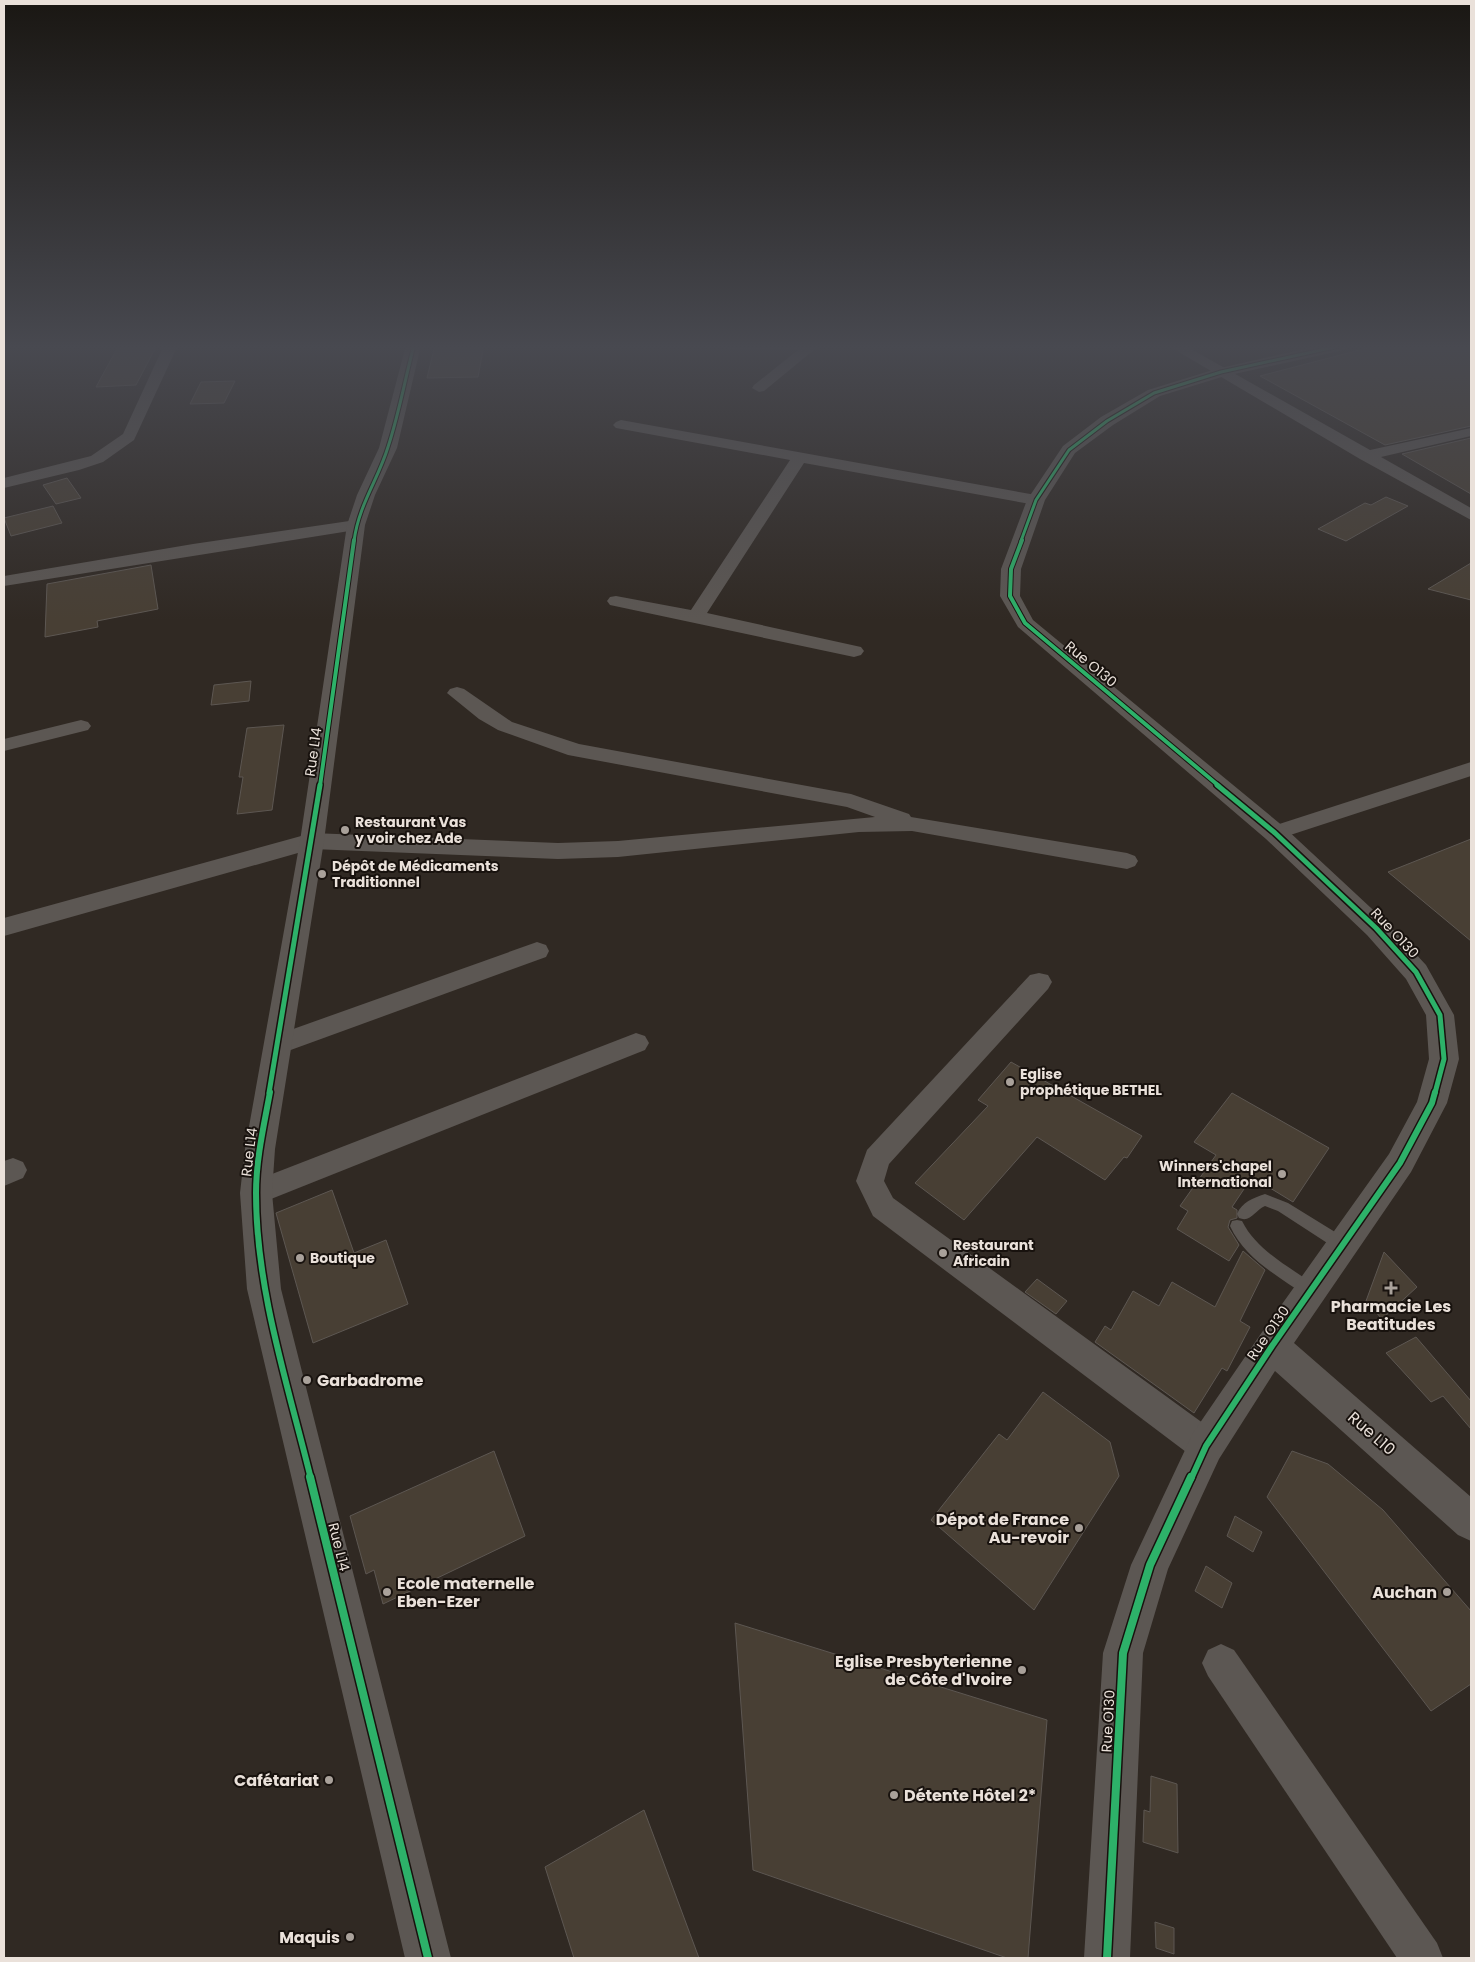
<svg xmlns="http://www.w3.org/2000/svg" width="1475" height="1962" viewBox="0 0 1475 1962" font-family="Poppins,sans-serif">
  <rect width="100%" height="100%" fill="#302923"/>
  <!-- building -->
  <g fill="#483f34" stroke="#5d5752">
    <polygon points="119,345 157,345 136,385 96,387"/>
    <polygon points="435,345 484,345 478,377 427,378"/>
    <polygon points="1379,345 1471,345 1471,426 1385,445 1260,376"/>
    <polygon points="235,381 224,403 190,404 201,382"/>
    <polygon points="1471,438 1471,494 1402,454"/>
    <polygon points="67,478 81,498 56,504 43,485"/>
    <polygon points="1386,497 1408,506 1346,541 1318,529 1365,503 1371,505"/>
    <polygon points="53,506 62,523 11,536 4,518"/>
    <polygon points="1471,563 1471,600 1428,589"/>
    <polygon points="151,565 158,609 97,621 98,627 45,637 47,584"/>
    <polygon points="251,681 249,701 211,705 214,685"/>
    <polygon points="284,725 272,810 237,814 243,777 239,777 247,728"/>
    <polygon points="1471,839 1471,941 1388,872"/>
    <polygon points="1011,1062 1142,1136 1127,1158 1124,1157 1105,1180 1037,1137 964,1220 915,1183 988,1106 978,1100"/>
    <polygon points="1232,1093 1329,1148 1293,1202 1252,1177 1232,1207 1237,1210 1237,1218 1230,1220 1228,1227 1239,1245 1229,1261 1177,1229 1188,1211 1180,1206 1216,1155 1194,1142"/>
    <polygon points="332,1190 354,1253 386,1240 408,1304 313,1343 276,1213"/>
    <polygon points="1243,1251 1265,1270 1240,1321 1250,1327 1227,1371 1222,1368 1194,1413 1095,1342 1105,1326 1111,1330 1133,1291 1159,1306 1172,1282 1215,1307"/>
    <polygon points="1384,1252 1417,1287 1382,1319 1366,1301"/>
    <polygon points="1037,1279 1067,1301 1056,1314 1025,1292"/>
    <polygon points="1416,1337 1471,1401 1471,1429 1443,1396 1431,1402 1386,1353"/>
    <polygon points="1043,1392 1110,1442 1119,1476 1034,1610 931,1520 999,1434 1007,1440"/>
    <polygon points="494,1451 525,1536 383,1604 374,1570 366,1574 350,1516"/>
    <polygon points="1292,1451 1328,1464 1383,1510 1471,1611 1471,1684 1431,1711 1267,1497"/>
    <polygon points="1235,1516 1262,1532 1253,1552 1227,1536"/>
    <polygon points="1206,1566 1232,1583 1222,1608 1195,1591"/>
    <polygon points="735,1623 1047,1720 1028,1958 1007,1958 753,1870"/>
    <polygon points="1151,1776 1177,1784 1178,1853 1143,1842 1144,1810 1150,1812"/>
    <polygon points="644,1810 699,1958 574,1958 545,1867"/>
    <polygon points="1155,1922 1174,1928 1174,1954 1156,1948"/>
  </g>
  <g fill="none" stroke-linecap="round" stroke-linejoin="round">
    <!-- service -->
    <g fill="#5c5753" fill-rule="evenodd">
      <path d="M1265,1194L1288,1203L1348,1240L1350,1245L1348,1250L1343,1252L1338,1250L1278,1211L1265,1206C1255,1210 1251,1223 1239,1218L1237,1214C1242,1202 1253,1198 1265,1194Z"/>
      <path d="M1237,1220L1242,1221C1257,1251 1290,1267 1316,1286L1319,1291L1316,1296L1311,1298L1306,1296C1277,1275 1245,1259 1230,1226L1232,1221Z"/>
    </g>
    <!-- minor -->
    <g fill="#5c5753" fill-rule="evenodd">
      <polygon points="164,345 178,345 134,440 103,462 79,470 4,488 4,478 91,456 123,434"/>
      <polygon points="722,345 824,345 815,349 764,391 759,392 752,388 754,385 798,350 729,349"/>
      <polygon points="1167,345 1184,345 1370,450 1471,428 1471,436 1381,457 1471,508 1471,520 1360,459"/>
      <polygon points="621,420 1036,495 1044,500 1036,505 804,463 707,613 861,647 864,651 861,655 854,657 610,605 607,601 610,597 616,596 691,610 790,460 616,428 613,425 616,422"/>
      <polygon points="356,520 362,521 364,525 362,529 4,586 4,576 193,544"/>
      <polygon points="457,687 464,689 512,722 579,744 851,794 909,814 911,817 1127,853 1135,856 1138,861 1135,866 1127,869 912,831 859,832 618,857 558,859 312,849 4,936 4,918 312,833 558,843 618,841 875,817 847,807 568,755 498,730 479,719 447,693 450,689"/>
      <polygon points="81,720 88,722 91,726 88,730 4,751 4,739"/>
      <polygon points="1471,762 1471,776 1275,840 1267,838 1264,833 1267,828"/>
      <polygon points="537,942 546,945 549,951 546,957 277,1055 268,1052 264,1045 268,1038"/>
      <polygon points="1039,973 1048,975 1052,982 1048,989 889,1164 884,1181 893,1198 1218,1434 1223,1446 1218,1458 1206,1462 1194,1458 873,1216 856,1181 867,1150 1030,975"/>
      <polygon points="636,1033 645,1036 649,1043 645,1050 256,1205 246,1202 242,1193 246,1184"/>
      <polygon points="13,1158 23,1162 27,1170 23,1178 4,1186 4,1161"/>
      <polygon points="1221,1644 1234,1650 1437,1943 1443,1958 1397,1958 1208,1676 1202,1663 1208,1650"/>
    </g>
    <!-- tertiary -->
    <g fill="#5c5753" fill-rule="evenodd">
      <polygon points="406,345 421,345 397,448 375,495 365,525 324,841 275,1149 272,1193 281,1289 451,1958 405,1958 247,1289 240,1193 245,1149 300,841 347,525 357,495 379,448"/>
      <polygon points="1322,345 1351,345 1344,350 1225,376 1160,396 1113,425 1075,453 1045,500 1021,569 1020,596 1033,620 1284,827 1385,921 1426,965 1454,1015 1459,1059 1447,1103 1411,1172 1294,1343 1471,1497 1471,1541 1458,1535 1275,1371 1219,1459 1168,1569 1143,1653 1130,1958 1084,1958 1103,1653 1131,1565 1193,1433 1260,1335 1389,1154 1417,1102 1429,1059 1426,1015 1406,979 1367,935 1266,839 1018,627 1000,596 1001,569 1027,500 1063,446 1101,417 1148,390 1216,369"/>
    </g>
    <!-- cycleway-far4 casing -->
    <g stroke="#18120e" stroke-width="5">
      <g id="cycleway-far4">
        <path d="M354,541C359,504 378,480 388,447C399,414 405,379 414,345"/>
        <polyline points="1021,541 1036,500 1069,450 1107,421 1154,393 1221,372 1344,345"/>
      </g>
    </g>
    <!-- cycleway-far3 casing -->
    <g stroke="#18120e" stroke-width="6">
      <g id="cycleway-far3">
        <polyline points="1022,540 1011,569 1010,596 1025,623 1219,786"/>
        <polyline points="320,786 354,540"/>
      </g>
    </g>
    <!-- cycleway-far2 casing -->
    <g stroke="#18120e" stroke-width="8">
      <g id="cycleway-far2">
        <polyline points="1217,785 1275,833 1376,928 1416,972 1440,1015 1444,1059 1435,1093"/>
        <polyline points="269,1093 320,785"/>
      </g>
    </g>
    <!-- cycleway-far1 casing -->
    <g stroke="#18120e" stroke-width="9">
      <g id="cycleway-far1">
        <path d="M270,1092C264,1125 256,1159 256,1193C256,1290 288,1385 311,1479"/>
        <polyline points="1191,1479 1206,1446 1272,1346 1400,1163 1432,1103 1435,1092"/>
      </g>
    </g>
    <!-- cycleway casing -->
    <g stroke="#18120e" stroke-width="11">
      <g id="cycleway">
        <polyline points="310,1477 428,1958"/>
        <polyline points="1107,1958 1123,1653 1150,1565 1191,1477"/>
      </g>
    </g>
    <!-- cycleway-far4 -->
    <use href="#cycleway-far4" stroke="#2db169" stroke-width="3"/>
    <!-- cycleway-far3 -->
    <use href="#cycleway-far3" stroke="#2db169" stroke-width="4"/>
    <!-- cycleway-far2 -->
    <use href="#cycleway-far2" stroke="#2db169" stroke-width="5"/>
    <!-- cycleway-far1 -->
    <use href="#cycleway-far1" stroke="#2db169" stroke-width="6"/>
    <!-- cycleway -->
    <use href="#cycleway" stroke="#2db169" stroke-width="8"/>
  </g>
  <!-- sky -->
  <linearGradient id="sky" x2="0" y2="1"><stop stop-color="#1a1713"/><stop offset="0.56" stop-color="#484950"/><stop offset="1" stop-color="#484950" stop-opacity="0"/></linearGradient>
  <rect width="1475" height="620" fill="url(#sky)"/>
  <!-- markers -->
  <g fill="#a9a19a" stroke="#18120e" stroke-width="2">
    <circle cx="345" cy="830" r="5"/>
    <circle cx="322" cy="874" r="5"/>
    <circle cx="1010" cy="1082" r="5"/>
    <circle cx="1282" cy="1174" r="5"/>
    <circle cx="943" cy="1253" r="5"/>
    <circle cx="300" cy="1258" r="5"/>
    <path d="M1388.5 1280.5h5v5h5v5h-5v5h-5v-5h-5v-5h5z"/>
    <circle cx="307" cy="1380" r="5"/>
    <circle cx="1079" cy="1528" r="5"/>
    <circle cx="387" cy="1592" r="5"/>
    <circle cx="1447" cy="1592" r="5"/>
    <circle cx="1022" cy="1670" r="5"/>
    <circle cx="329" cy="1780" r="5"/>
    <circle cx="894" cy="1795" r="5"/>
    <circle cx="350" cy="1937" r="5"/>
  </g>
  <g text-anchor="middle" stroke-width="4" stroke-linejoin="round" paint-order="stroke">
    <!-- street labels -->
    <g font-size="14" fill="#eae1da" stroke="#18120e">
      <text transform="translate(1091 664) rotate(40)" y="5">Rue O130</text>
      <text transform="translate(313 752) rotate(-82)" y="5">Rue L14</text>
      <text transform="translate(1395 933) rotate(47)" y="5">Rue O130</text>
      <text transform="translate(249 1152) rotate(-83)" y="5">Rue L14</text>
      <text transform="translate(1268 1333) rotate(-55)" y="5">Rue O130</text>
      <text transform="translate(339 1547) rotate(76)" y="5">Rue L14</text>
      <text transform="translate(1108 1721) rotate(-87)" y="5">Rue O130</text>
    </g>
    <!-- poi labels -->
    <g font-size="14" font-weight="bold" fill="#eae1da" stroke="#18120e" text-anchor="start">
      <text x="355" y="827">Restaurant Vas<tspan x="355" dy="16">y voir chez Ade</tspan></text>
      <text x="332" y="871">Dépôt de Médicaments<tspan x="332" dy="16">Traditionnel</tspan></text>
      <text x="1020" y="1079">Eglise<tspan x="1020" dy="16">prophétique BETHEL</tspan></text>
      <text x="1272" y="1171" text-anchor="end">Winners'chapel<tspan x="1272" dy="16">International</tspan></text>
      <text x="953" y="1250">Restaurant<tspan x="953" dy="16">Africain</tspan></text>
      <text x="310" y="1263">Boutique</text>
    </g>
    <!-- near-poi labels -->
    <g font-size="16" font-weight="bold" fill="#eae1da" stroke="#18120e" text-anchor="end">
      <text x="1391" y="1312" text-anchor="middle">Pharmacie Les<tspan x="1391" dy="18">Beatitudes</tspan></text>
      <text x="317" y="1386" text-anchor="start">Garbadrome</text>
      <text x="1069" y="1525">Dépot de France<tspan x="1069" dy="18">Au-revoir</tspan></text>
      <text x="397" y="1589" text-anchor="start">Ecole maternelle<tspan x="397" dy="18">Eben-Ezer</tspan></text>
      <text x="1437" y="1598">Auchan</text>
      <text x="1012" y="1667">Eglise Presbyterienne<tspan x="1012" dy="18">de Côte d'Ivoire</tspan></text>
      <text x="319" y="1786">Cafétariat</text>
      <text x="904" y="1801" text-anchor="start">Détente Hôtel 2*</text>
      <text x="340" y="1943">Maquis</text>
    </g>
    <!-- near-street labels -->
    <g font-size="16" fill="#eae1da" stroke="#18120e">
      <text transform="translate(1372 1433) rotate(41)" y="6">Rue L10</text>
    </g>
  </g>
  <!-- border -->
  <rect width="1475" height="1962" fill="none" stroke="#eae1da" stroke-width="10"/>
</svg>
